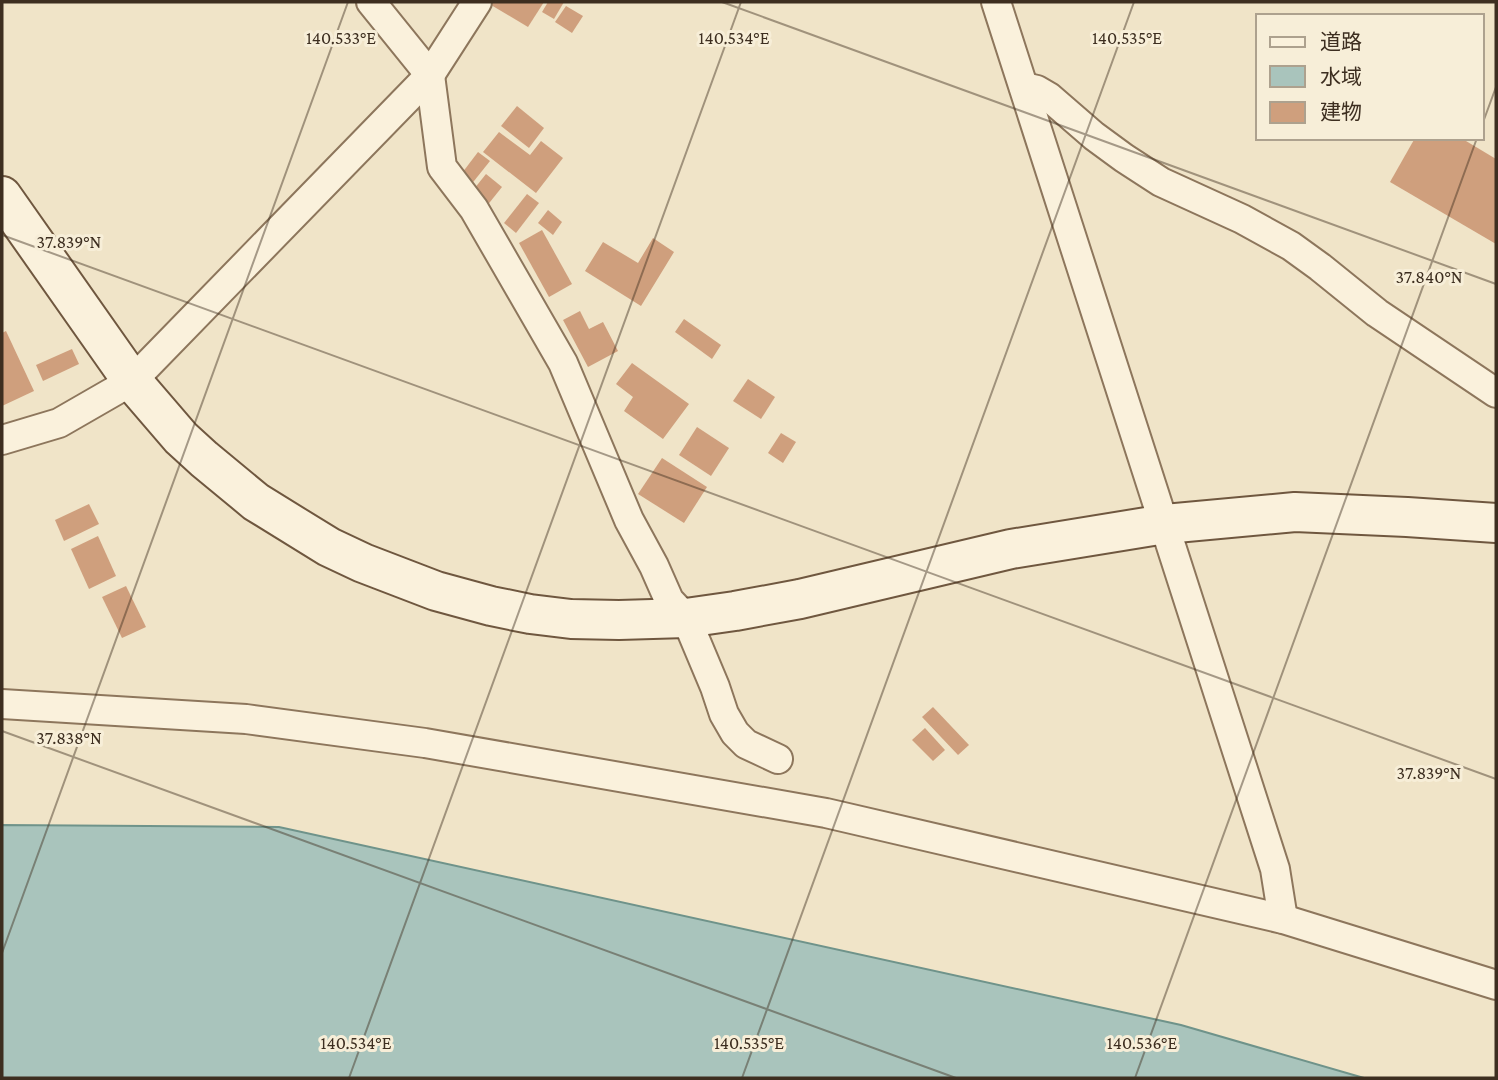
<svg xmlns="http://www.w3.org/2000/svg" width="1498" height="1080" viewBox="0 0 1498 1080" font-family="'Crimson Pro','Noto Sans JP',serif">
  <rect width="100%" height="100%" fill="#f0e4c8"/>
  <!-- water -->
  <polygon fill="#a9c4bc" stroke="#6f938a" stroke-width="2" points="2,825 279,827 1181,1025 1364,1078 2,1078"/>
  <!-- building -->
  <g fill="#cf9f7d">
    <polygon points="493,2 544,2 528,27 491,5"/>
    <polygon points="548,2 564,2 554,19 542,12"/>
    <polygon points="566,6 583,16 572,33 555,22"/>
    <polygon points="517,106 544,128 529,148 501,126"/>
    <polygon points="499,132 530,155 541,141 563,158 536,193 483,152"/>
    <polygon points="1415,138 1461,138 1496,159 1496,244 1390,182"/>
    <polygon points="478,152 490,161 470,186 459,177"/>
    <polygon points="486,174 502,187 486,207 470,194"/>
    <polygon points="527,194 539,203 516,233 504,223"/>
    <polygon points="548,210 562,222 553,235 538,223"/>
    <polygon points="542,230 572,284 549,297 519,243"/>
    <polygon points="653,238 674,252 641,306 585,271 603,242 638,263"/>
    <polygon points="580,311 589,329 603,322 618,351 588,367 563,320"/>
    <polygon points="684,319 721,345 712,359 675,332"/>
    <polygon points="6,331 34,391 2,406 2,333"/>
    <polygon points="72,349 79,364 43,381 36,365"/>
    <polygon points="632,363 689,404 663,439 624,411 633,397 616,384"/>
    <polygon points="748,379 775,397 761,419 733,401"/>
    <polygon points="697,427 729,448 711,476 679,455"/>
    <polygon points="781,433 796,442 783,463 768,453"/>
    <polygon points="662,458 707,487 684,523 638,494"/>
    <polygon points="89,504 99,524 64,541 55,520"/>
    <polygon points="98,536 116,576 89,589 71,549"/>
    <polygon points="126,586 146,627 122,638 102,597"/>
    <polygon points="933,707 969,745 958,755 922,717"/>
    <polygon points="925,728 945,750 933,761 912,740"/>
  </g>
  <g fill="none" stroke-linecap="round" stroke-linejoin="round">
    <!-- street casing -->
    <g stroke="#8d765c" stroke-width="32">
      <g id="street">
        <polyline points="371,2 430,75 442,167 474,209 563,363 629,520 654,566 669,600 686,618 715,687 724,714 735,733 746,744 778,759"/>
        <polyline points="996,2 1275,869 1283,919"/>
        <polyline points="1024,87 1037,90 1049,97 1094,136 1124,158 1161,182 1242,219 1291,246 1320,267 1377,313 1496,393"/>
        <polyline points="2,440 59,423 132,381 430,75 477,2"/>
        <polyline points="2,704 246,719 425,743 826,813 1283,919 1496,985"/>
      </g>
    </g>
    <!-- secondary casing -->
    <g stroke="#6f573f" stroke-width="42">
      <polyline id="secondary" points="2,196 132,381 181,438 204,459 256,502 329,547 363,563 436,591 491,606 530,614 571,619 619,620 686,618 735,611 800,599 1011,549 1165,524 1295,512 1407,517 1496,523"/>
    </g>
    <!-- street -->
    <use href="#street" stroke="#faf1dc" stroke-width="28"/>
    <!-- secondary -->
    <use href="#secondary" stroke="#faf1dc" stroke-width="38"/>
  </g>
  <!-- ticks -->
  <path fill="none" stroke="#3d2e20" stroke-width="2" stroke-opacity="0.45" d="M722,2L1496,284M1482,125L1496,87M2,235L1496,779M2,731L956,1078M2,953L348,2M349,1078L741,2M742,1078L1134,2M1135,1078L1477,138"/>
  <g font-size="18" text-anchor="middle" fill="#3d2e20" stroke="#f7eed8" stroke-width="6" stroke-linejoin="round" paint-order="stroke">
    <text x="341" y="44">140.533°E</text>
    <text x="734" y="44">140.534°E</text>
    <text x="1127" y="44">140.535°E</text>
    <text x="69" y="248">37.839°N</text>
    <text x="1429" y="283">37.840°N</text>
    <text x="69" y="744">37.838°N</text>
    <text x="1429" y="779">37.839°N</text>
    <text x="356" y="1049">140.534°E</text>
    <text x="749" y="1049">140.535°E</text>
    <text x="1142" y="1049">140.536°E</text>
  </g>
  <!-- border -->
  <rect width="1498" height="1080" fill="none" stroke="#3d2e20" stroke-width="7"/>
  <!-- legend -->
  <rect x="1256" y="14" width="228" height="126" fill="#f7eed8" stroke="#ada18e" stroke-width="2"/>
  <rect x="1270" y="37" width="35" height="10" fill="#faf1dc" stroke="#ada18e" stroke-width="2"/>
  <text x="1320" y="49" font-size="21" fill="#3d2e20">道路</text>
  <rect x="1270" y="66" width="35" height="21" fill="#a9c4bc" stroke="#ada18e" stroke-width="2"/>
  <text x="1320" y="84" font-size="21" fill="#3d2e20">水域</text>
  <rect x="1270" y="102" width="35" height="21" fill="#cf9f7d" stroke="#ada18e" stroke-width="2"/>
  <text x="1320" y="119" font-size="21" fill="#3d2e20">建物</text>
</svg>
